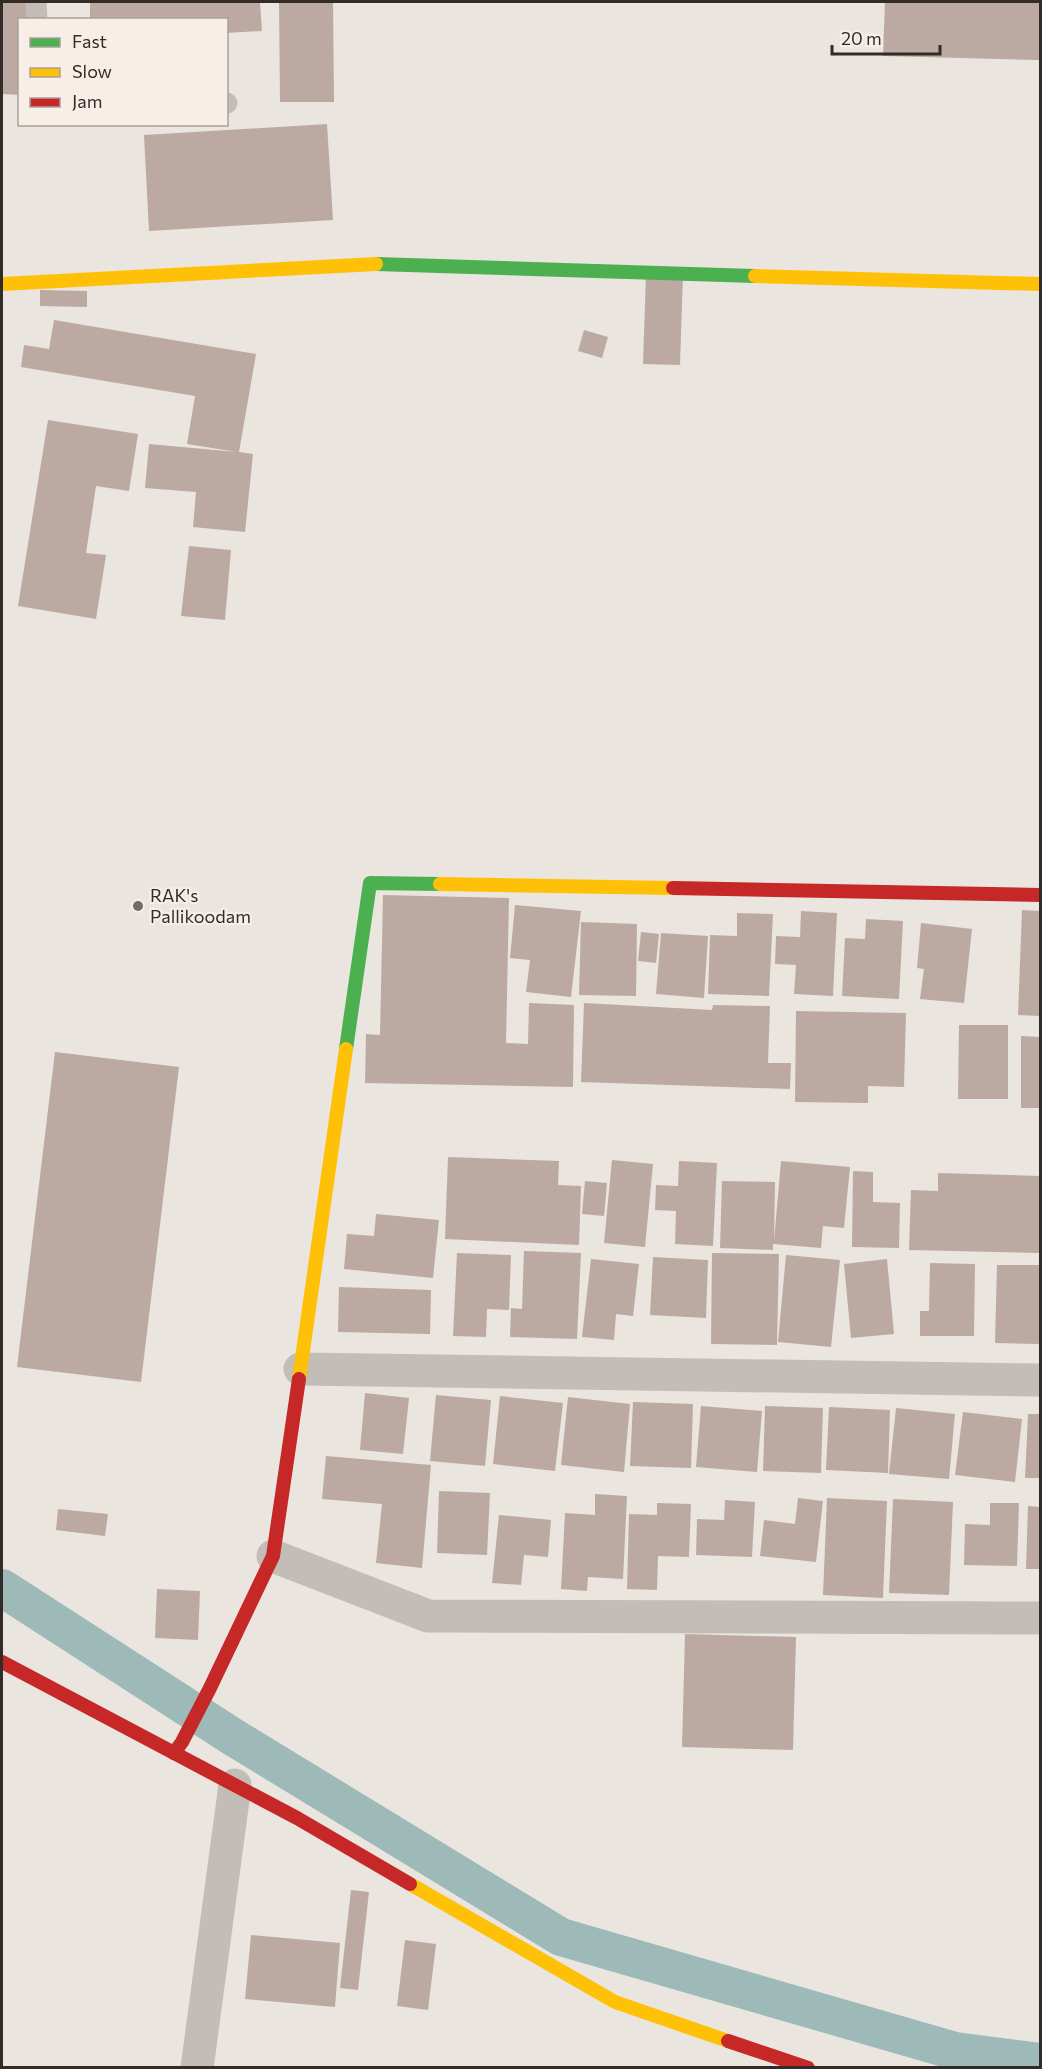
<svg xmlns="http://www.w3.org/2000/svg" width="1042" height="2069" viewBox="0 0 1042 2069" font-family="Commissioner,sans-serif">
  <rect width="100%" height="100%" fill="#eae5df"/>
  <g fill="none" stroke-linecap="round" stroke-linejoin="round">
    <!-- canal -->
    <polyline stroke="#9ebab8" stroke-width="38" points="2,1588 233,1737 561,1937 955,2051 1040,2062"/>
  </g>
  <!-- building -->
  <g fill="#bcaaa2">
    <polygon points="2,2 30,2 29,20 20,20 20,95 2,94"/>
    <polygon points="90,2 260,2 262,31 226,33 226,20 90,20"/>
    <polygon points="279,2 333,2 334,102 280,102"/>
    <polygon points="885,2 1040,2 1040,60 883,56"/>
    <polygon points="327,124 333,220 149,231 144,135"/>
    <polygon points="646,274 683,274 680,365 643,364"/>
    <polygon points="40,290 87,291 87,307 40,306"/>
    <polygon points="54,320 256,354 239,452 253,454 245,532 193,527 196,492 145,488 149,444 237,452 187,444 195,396 21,367 24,345 49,349"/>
    <polygon points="584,330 608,337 602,358 578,351"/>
    <polygon points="48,420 138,434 129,491 96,486 86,553 106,555 96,619 18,606"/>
    <polygon points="189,546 231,550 225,620 181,616"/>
    <polygon points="383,895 509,898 506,1043 528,1044 529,1003 574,1005 573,1087 365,1083 366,1034 380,1035"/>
    <polygon points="515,905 581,911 571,997 526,992 530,960 510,958"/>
    <polygon points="1022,910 1040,911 1040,1016 1018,1015"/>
    <polygon points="801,911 837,913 833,996 794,994 796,965 775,964 776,936 800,937"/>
    <polygon points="737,913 773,914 769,996 708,994 710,935 737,936"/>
    <polygon points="866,919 903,921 899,999 842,996 845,938 865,939"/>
    <polygon points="581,922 637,924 636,996 579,995"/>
    <polygon points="921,923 972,929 964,1003 920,999 924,969 917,968"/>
    <polygon points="641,932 659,934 656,963 638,961"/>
    <polygon points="661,933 708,936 704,998 656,994"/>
    <polygon points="584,1003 712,1010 713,1005 770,1006 768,1063 791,1063 790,1089 581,1082"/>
    <polygon points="796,1011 906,1013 904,1087 868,1086 868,1103 795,1102"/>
    <polygon points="959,1025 1008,1025 1008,1099 958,1099"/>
    <polygon points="1021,1036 1040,1037 1040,1108 1021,1108"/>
    <polygon points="55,1052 179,1067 141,1382 17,1367"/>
    <polygon points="448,1157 559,1161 558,1185 581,1186 579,1245 445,1239"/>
    <polygon points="612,1160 653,1164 645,1247 604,1243"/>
    <polygon points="679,1161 717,1163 713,1246 675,1244 676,1211 655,1210 656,1185 678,1186"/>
    <polygon points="781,1161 850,1167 844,1228 823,1226 821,1248 773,1244 773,1250 720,1248 722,1181 775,1182 774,1241"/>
    <polygon points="853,1171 873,1172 873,1202 900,1203 899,1248 852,1247"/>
    <polygon points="938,1173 1040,1176 1040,1253 909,1250 911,1190 938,1191"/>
    <polygon points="585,1181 607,1183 604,1216 582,1214"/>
    <polygon points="376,1214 439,1220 433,1278 344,1269 347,1234 374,1236"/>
    <polygon points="524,1251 581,1253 577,1339 510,1337 511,1308 522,1309"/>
    <polygon points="457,1253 511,1255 509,1310 487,1309 486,1337 453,1336"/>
    <polygon points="712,1253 779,1254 777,1345 711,1344"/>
    <polygon points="786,1255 840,1260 831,1347 778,1342"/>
    <polygon points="653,1257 708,1260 706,1318 650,1315"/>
    <polygon points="591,1259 639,1264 633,1316 616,1314 614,1340 582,1337"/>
    <polygon points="887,1259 894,1334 851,1338 844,1264"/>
    <polygon points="930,1263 975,1264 974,1336 920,1336 920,1311 929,1311"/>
    <polygon points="997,1265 1040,1265 1040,1344 995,1343"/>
    <polygon points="339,1287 431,1290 430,1334 338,1332"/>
    <polygon points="365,1393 409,1398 403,1454 360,1450"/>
    <polygon points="436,1395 491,1400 485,1466 430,1461"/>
    <polygon points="500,1396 563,1403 555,1471 493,1464"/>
    <polygon points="568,1397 630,1404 624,1472 561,1465"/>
    <polygon points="633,1402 693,1404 691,1468 630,1466"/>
    <polygon points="701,1406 762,1411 757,1472 696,1467"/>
    <polygon points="765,1406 823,1408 821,1473 763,1471"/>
    <polygon points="829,1407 890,1410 888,1473 826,1470"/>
    <polygon points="896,1408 955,1414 949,1479 889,1474"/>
    <polygon points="963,1412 1022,1419 1015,1482 955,1475"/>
    <polygon points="1028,1414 1040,1414 1040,1478 1025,1478"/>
    <polygon points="326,1456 431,1465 422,1568 376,1563 382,1504 322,1499"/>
    <polygon points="439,1491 490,1493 487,1555 437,1553"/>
    <polygon points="595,1494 627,1496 623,1579 588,1577 587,1591 561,1589 565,1513 595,1515"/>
    <polygon points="798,1498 823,1501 816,1562 760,1556 764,1520 795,1524"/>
    <polygon points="827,1498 887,1501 883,1598 823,1595"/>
    <polygon points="893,1499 953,1502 949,1595 889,1593"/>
    <polygon points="725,1500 755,1502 752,1557 696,1555 697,1519 724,1520"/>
    <polygon points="657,1503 691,1504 689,1557 658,1556 657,1590 627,1589 629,1514 657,1515"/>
    <polygon points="990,1503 1019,1503 1017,1566 964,1565 965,1524 990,1525"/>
    <polygon points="1028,1506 1040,1507 1040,1569 1026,1569"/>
    <polygon points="58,1509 108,1514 105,1536 56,1530"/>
    <polygon points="499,1515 551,1520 548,1557 524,1555 521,1585 492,1583"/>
    <polygon points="157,1589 200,1591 198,1640 155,1638"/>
    <polygon points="685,1634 796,1637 793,1750 682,1747"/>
    <polygon points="351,1890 369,1892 358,1990 340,1988"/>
    <polygon points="251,1935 340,1943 335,2007 245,1999"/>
    <polygon points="405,1940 436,1944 428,2010 397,2006"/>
  </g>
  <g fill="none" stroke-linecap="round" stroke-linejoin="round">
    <!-- lane -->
    <g stroke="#c3bdb8" stroke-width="21">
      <polyline points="36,2 37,20"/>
      <polyline points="226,103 227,103"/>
    </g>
    <!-- street -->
    <g stroke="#c3bdb8" stroke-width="33">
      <polyline points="300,1369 1040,1380"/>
      <polyline points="273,1556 428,1616 1040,1618"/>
      <polyline points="197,2068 235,1785"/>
    </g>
    <!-- fast -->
    <g stroke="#4caf50" stroke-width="14">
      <polyline points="376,264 755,276"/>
      <polyline points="346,1049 370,883 440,884"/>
    </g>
    <!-- slow -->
    <g stroke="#ffc107" stroke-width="14">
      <polyline points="755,276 1040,284"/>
      <polyline points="2,284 376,264"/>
      <polyline points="440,884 673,888"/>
      <polyline points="299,1379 346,1049"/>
      <polyline points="410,1884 615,2002 728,2041"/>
    </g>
    <!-- jam -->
    <g stroke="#c62828" stroke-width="14">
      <polyline points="673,888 1040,895"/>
      <polyline points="2,1662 297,1818 410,1884"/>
      <polyline points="174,1753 182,1742 210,1688 273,1556 299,1379"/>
      <polyline points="728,2041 808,2068"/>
    </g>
  </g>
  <!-- markers -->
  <circle fill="#736c67" stroke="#f7efe7" stroke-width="2" cx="138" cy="906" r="6"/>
  <g text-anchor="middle" stroke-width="4.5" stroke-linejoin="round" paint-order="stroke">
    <!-- poi labels -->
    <g font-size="18" fill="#332b27" stroke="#f7efe7" text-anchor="start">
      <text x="150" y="902">RAK's<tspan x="150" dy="21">Pallikoodam</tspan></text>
    </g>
  </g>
  <!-- border -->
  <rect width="1042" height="2069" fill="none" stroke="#332b27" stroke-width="6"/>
  <!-- legend -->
  <rect x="18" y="18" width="210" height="108" fill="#f7efe7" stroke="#a9a19a" stroke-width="1.5"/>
  <rect x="30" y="38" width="30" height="9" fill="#4caf50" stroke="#a9a19a" stroke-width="1.5"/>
  <text x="72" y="48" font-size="18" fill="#332b27">Fast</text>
  <rect x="30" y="68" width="30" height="9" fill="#ffc107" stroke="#a9a19a" stroke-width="1.5"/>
  <text x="72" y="78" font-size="18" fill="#332b27">Slow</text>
  <rect x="30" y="98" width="30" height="9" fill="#c62828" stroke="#a9a19a" stroke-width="1.5"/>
  <text x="72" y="108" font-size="18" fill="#332b27">Jam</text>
  <!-- scale -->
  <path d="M832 45v9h108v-9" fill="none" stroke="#332b27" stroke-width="3"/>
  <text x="841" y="45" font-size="18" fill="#332b27" stroke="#f7efe7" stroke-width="4.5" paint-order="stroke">20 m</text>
</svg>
